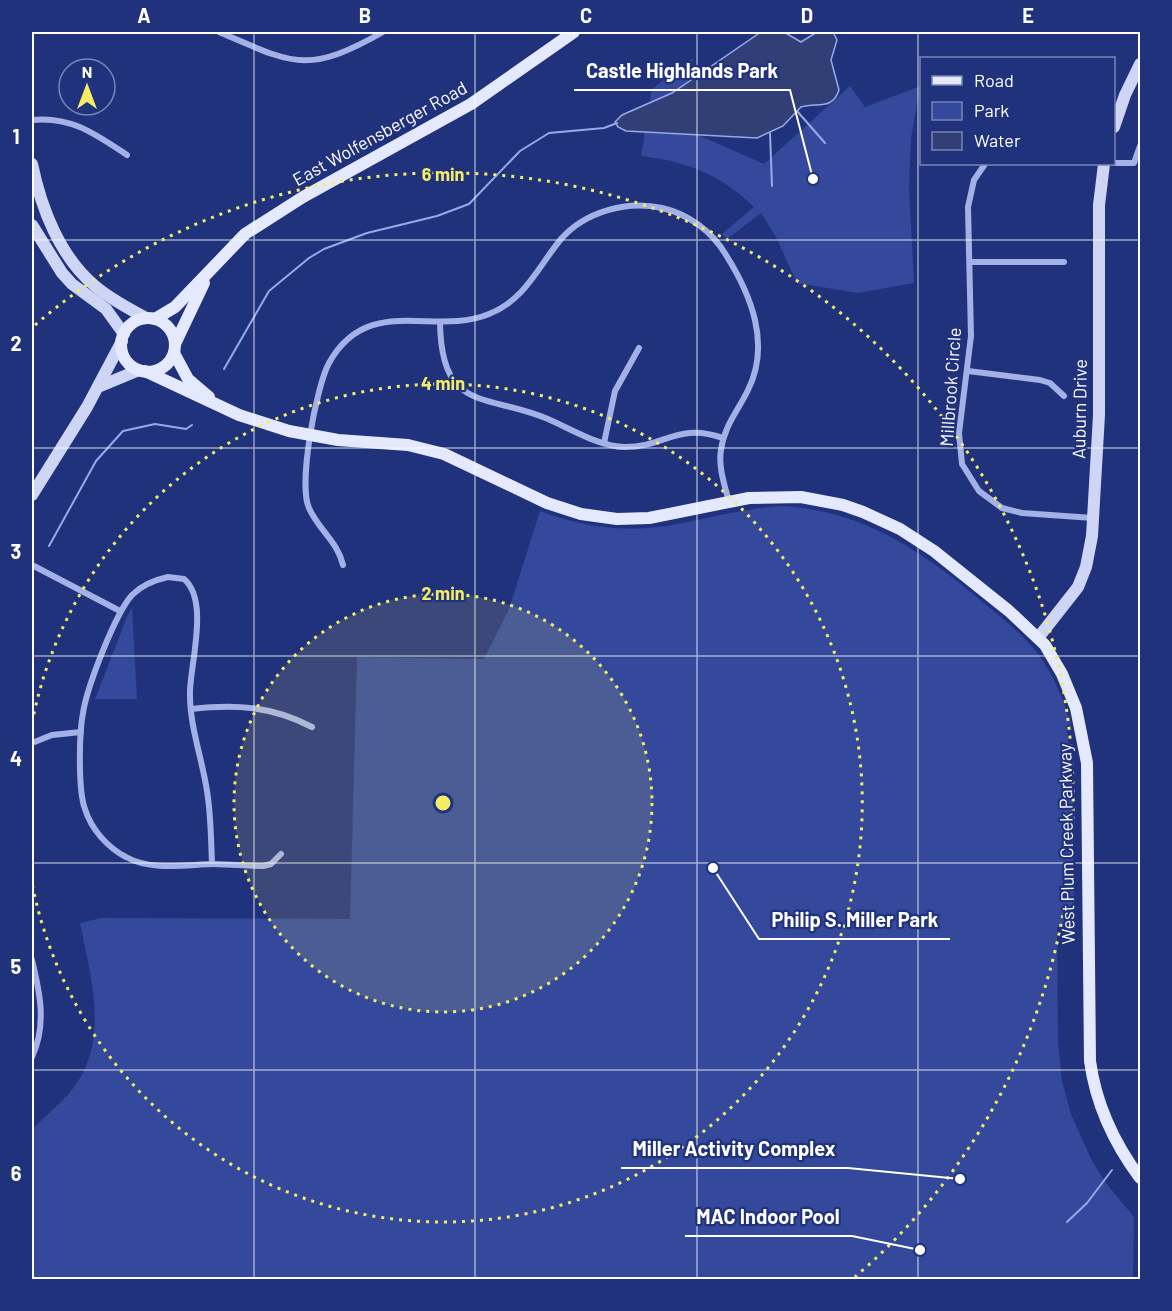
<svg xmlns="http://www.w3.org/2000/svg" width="1172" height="1311" viewBox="0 0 1172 1311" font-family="Barlow,sans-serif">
  <rect width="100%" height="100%" fill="#21327d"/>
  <!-- green -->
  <g fill="#34499b">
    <path d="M693,58L680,127L764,164L850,86L865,107L921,86V100L918,98L911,138L909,187L914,283L858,293L797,283L776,237L761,213L727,239L722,234L754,207C720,174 688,162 641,156L652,89Z"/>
    <path d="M783,506C865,511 923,552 985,604C1003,619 1024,635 1038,654C1054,675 1063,699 1071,724L1066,726L1072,764L1074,926L1057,927L1058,1042L1062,1081L1071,1114L1091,1159L1106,1183L1134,1217L1133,1279H32V1130C44,1117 59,1105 71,1091C111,1042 91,978 80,923L102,918L350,919L357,657L484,659L509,609L540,511C575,524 611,531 649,528C694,524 737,508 783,506Z"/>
    <polygon points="132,607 137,699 95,699 127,617"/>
  </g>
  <!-- water -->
  <path fill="#323f76" stroke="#98a9e8" stroke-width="1.5" d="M761,32H784L801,42L817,32H833L837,40L831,60L839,90C832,111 817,102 801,107L783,126L757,138L626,131L618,127L615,122L622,115L672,93Z"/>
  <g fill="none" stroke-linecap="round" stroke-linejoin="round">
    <!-- stream -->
    <g stroke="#98a9e8" stroke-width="2">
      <polyline points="797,111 825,143"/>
      <polyline points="770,133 772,186"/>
      <polyline points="224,369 269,291 309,258 324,249 367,233 437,216 469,204 520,151 549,133 604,128 617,123"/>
      <polyline points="49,546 96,461 123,431 155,424 186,429 192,425"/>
      <polyline points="1067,1222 1087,1203 1112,1170"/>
      <polyline points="1045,1280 1046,1278"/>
    </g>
    <!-- street -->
    <g stroke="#a4b1e6" stroke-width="6">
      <path d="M219,32C294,64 307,75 383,32"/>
      <path d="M32,120C71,116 95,134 127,155"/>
      <polyline points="1114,163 1134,163 1140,146"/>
      <polyline points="985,164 974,180 968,207 971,336 959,433 962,464 979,491 1002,508 1022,513 1093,518"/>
      <polyline points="971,262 1064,262"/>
      <path d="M440,322C441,413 486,393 548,419C571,429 600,447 625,447C665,447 678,422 723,438"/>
      <polyline points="968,371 1040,380 1050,383 1064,396"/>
      <polyline points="604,443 615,391 639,348"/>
      <polyline points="32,565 120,611"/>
      <path d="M343,565C338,542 318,529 309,508C298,484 316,387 329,363C368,293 434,337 489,314C525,300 538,267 561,239C585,212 626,200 662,208C688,214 712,231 726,255C751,295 771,344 748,390C738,411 724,426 721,450C718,467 725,486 729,502"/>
      <path d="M168,577L184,579C209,600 191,661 190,691C189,724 202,758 207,791C211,815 211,840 212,864C184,865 151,871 126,857C108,848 91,829 85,809C78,791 79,733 83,713C87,687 115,614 132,595C142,585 154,580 168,577Z"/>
      <path d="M191,709C235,704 272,706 312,727"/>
      <polyline points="32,743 52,735 81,732"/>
      <polyline points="212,864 263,866 271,864 281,854"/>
      <path d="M32,960C40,993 47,1025 32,1057"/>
    </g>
    <!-- secondary -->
    <g stroke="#ced5f5" stroke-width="12">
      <polyline points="1114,127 1125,95 1140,64"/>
      <path d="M32,164C41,208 60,257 95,286C110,299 128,308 146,318"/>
      <polyline points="32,225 62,273 72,284 106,309 124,334"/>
      <polyline points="98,387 139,370"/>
      <polyline points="32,495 87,407 122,341"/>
      <polyline points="1038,638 1078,587 1086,567 1092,536 1099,415 1099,205 1104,164"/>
    </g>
    <!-- primary -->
    <g stroke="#e5e9fd" stroke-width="12">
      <circle cx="148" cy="345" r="27"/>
      <polyline points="155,319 175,307 245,234 303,197 471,104 574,32"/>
      <polyline points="175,344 204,283"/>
      <polyline points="174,353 188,379 209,397"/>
      <path d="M145,371L239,415L289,431L338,440L408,445L444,454L547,503L581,514L617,519L649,518L749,498L801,497L843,505L863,512L900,529L934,551L1009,611L1045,645L1062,674L1076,708L1087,763L1090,1061C1096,1105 1114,1143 1140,1178"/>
    </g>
  </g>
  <!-- grid -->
  <path fill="none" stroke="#fff" stroke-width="1.5" stroke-opacity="0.55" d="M254,32V1280M475,32V1280M697,32V1280M918,32V1280M32,240H1140M32,448H1140M32,656H1140M32,863H1140M32,1070H1140"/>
  <!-- distance rings -->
  <circle cx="443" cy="803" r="209" fill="#f3ed65" fill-opacity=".12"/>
  <g fill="none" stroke="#f3ed65" stroke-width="3" stroke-dasharray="3 6">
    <circle cx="443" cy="803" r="209"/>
    <path d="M32 723A419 419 0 1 1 32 883"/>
    <path d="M35 325A628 628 0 0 1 855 1277"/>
  </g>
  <g text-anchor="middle" stroke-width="4.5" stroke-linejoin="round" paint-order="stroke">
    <!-- street labels -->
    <g font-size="18" fill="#fff" stroke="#21327d">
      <text transform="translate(380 134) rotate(-29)" y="6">East Wolfensberger Road</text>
      <text transform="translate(951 387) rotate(-86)" y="6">Millbrook Circle</text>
      <text transform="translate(1080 409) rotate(-89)" y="6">Auburn Drive</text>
      <text transform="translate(1067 844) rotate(-91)" y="6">West Plum Creek Parkway</text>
    </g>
  </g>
  <circle cx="443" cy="803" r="9" fill="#f3ed65" stroke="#21327d" stroke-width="3"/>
  <g font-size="18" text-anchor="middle" font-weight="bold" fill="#f3ed65" stroke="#21327d" stroke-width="4.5" stroke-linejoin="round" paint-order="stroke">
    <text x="443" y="181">6 min</text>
    <text x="443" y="390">4 min</text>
    <text x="443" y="600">2 min</text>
  </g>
  <!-- callouts -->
  <path fill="none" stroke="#fff" stroke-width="2" d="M813 179L790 90H574M713 868L759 939H950M960 1179L848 1168H621M920 1250L852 1236H685"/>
  <g fill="#fff" stroke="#21327d" stroke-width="2">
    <circle cx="813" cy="179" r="6"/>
    <circle cx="713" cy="868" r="6"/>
    <circle cx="960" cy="1179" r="6"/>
    <circle cx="920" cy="1250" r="6"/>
  </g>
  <g font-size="20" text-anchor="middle" font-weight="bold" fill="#fff" stroke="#21327d" stroke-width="4.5" stroke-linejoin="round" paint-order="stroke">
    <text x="682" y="78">Castle Highlands Park</text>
    <text x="855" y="927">Philip S. Miller Park</text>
    <text x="734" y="1156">Miller Activity Complex</text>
    <text x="768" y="1224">MAC Indoor Pool</text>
  </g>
  <!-- border -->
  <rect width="1172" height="1311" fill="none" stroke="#21327d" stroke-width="66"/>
  <!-- legend -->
  <rect x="920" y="57" width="195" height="108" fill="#21327d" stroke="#7a84b1" stroke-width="1.5"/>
  <rect x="932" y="76" width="30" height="9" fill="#e5e9fd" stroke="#7a84b1" stroke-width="1.5"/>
  <text x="974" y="87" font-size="18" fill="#ffffff">Road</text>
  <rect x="932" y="102" width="30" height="18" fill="#34499b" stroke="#7a84b1" stroke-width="1.5"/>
  <text x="974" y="117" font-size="18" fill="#ffffff">Park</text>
  <rect x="932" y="132" width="30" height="18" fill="#323f76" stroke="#7a84b1" stroke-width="1.5"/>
  <text x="974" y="147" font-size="18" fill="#ffffff">Water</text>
  <!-- north arrow -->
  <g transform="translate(87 87)"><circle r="28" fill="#21327d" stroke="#7a84b1" stroke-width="1.5"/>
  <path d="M0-4.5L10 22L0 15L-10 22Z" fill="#f3ed65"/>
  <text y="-9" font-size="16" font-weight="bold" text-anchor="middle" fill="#ffffff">N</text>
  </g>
  <rect x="33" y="33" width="1106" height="1245" fill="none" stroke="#fff" stroke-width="2"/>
  <g font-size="20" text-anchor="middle" font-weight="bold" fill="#fff">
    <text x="144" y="23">A</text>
    <text x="365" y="23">B</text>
    <text x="586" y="23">C</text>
    <text x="807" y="23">D</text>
    <text x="1028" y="23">E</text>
    <text x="16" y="144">1</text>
    <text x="16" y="351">2</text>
    <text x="16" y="559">3</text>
    <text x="16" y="766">4</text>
    <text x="16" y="974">5</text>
    <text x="16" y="1181">6</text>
  </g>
</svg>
